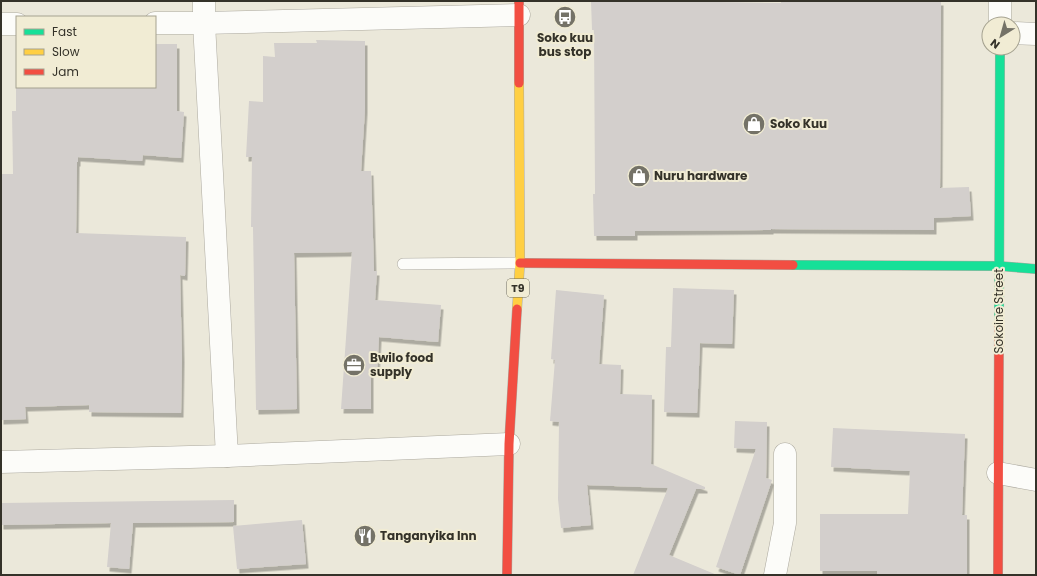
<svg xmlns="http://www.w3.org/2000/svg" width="1037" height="576" viewBox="0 0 1037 576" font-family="Poppins,sans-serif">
  <defs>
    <filter id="shadow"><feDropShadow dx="2.5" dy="4.5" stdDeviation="0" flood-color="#0004"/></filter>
  </defs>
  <rect width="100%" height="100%" fill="#ebe8da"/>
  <!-- building -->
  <g fill="#d3cfcc" filter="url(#shadow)">
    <polygon points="591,1 717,1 717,2 781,3 781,1 941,1 940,188 969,187 971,216 934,218 934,230 771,229 771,230 635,231 635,236 594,236 593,194 595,194 594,30 592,30"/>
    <polygon points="316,40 365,41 365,109 361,171 371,171 374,271 377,271 375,300 441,305 438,342 379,337 377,371 371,371 371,409 341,409 352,252 294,253 297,409 256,410 253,227 251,227 252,157 246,157 249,101 263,102 263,56 275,57 274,43 317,43"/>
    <polygon points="155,44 177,44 177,111 184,112 181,158 143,155 142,161 78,157 78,162 77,162 76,233 186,237 185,276 180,275 182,358 181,413 89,412 89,405 25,407 26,419 1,420 1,174 13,174 12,111 16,111 16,87 155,87"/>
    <polygon points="673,288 734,290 732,344 700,343 697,413 664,412 666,347 671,347"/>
    <polygon points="556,290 604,295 599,364 621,365 620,394 652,395 651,464 705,487 705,489 696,489 669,555 717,575 633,575 668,488 587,485 591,525 561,528 558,499 559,422 550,421 555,360 551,359"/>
    <polygon points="735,421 767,422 766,478 772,480 740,575 716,567 756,449 734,448"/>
    <polygon points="833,428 965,434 962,515 967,515 967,575 877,575 877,571 820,571 820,514 908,514 910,471 831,467"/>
    <polygon points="234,500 234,522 133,523 129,569 107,567 111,523 1,525 1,503"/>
    <polygon points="302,520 306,564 237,569 233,526"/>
  </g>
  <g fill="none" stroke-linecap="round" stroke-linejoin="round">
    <!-- lane casing -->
    <g stroke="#aca99f" stroke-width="12">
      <polyline id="lane" points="403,264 520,263"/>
    </g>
    <!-- street casing -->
    <g stroke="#aca99f" stroke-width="23">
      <g id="street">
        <polyline points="204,1 204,23 227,456"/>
        <polyline points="155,23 204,23 519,15"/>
        <polyline points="1,24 17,24"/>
        <polyline points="1000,24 1000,1"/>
        <polyline points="1013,33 1036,34"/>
        <polyline points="1,462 227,456 509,444"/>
        <polyline points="998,473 1036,480"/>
        <polyline points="775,575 785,523 785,454"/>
      </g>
    </g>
    <!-- fast casing -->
    <g stroke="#aca99f" stroke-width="10">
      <g id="fast">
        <polyline points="793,265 999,266 1036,269"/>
        <polyline points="999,322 1000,48"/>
      </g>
    </g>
    <!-- slow casing -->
    <g stroke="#aca99f" stroke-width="10">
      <polyline id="slow" points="517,309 520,263 519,83"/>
    </g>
    <!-- jam casing -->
    <g stroke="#aca99f" stroke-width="10">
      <g id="jam">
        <polyline points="519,1 519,83"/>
        <polyline points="520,263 793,265"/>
        <polyline points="507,575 509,444 517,309"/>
        <polyline points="998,575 999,322"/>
      </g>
    </g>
    <!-- lane -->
    <use href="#lane" stroke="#fcfcf9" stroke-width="11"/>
    <!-- street -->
    <use href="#street" stroke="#fcfcf9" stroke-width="22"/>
    <!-- fast -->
    <use href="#fast" stroke="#16e098" stroke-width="9"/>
    <!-- slow -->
    <use href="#slow" stroke="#ffcf43" stroke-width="9"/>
    <!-- jam -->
    <use href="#jam" stroke="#f24e42" stroke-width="9"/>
  </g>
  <!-- icons -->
  <defs>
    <g id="bus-disc" transform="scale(1.15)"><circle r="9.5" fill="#747267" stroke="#f1ecd4"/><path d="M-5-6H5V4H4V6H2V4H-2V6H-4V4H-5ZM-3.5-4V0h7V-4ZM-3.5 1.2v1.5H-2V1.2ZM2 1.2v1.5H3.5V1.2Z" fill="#fff"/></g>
    <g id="shop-disc" transform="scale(1.15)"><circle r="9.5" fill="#747267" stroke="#f1ecd4"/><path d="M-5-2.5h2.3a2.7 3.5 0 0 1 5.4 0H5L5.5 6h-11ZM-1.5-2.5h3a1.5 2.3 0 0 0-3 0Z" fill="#fff"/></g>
    <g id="office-disc" transform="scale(1.15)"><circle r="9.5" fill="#747267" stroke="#f1ecd4"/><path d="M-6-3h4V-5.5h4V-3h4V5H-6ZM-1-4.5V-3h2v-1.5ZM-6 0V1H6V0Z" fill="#fff"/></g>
    <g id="restaurant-disc" transform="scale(1.15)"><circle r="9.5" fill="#747267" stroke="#f1ecd4"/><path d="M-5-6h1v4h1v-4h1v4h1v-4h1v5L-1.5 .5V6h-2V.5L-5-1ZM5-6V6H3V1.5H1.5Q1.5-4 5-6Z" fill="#fff"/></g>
  </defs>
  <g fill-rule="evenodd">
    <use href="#bus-disc" x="565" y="17"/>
    <use href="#shop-disc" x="754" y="124"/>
    <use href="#shop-disc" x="639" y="176"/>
    <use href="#office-disc" x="354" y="365"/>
    <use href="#restaurant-disc" x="365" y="536"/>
  </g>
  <g text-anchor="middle" stroke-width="4" stroke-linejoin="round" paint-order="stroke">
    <!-- shield labels -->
    <rect fill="#f1ecd4" stroke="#6d6a5c" stroke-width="1" x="507" y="279" width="22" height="18" rx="3"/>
    <g font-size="11" font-weight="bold" fill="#343229">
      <text x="518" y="292">T9</text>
    </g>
    <!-- poi labels -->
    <g font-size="12" font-weight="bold" fill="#343229" stroke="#f1ecd4" text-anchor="start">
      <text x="565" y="42" text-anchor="middle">Soko kuu<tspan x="565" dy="14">bus stop</tspan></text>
      <text x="770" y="128">Soko Kuu</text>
      <text x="654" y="180">Nuru hardware</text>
      <text x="370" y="362">Bwilo food<tspan x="370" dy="14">supply</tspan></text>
      <text x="380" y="540">Tanganyika Inn</text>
    </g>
    <!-- street labels -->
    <g font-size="12" fill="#343229" stroke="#f1ecd4">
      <text transform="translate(999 311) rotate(-90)" y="4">Sokoine Street</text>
    </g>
  </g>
  <!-- border -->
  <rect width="1037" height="576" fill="none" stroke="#343229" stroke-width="4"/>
  <!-- legend -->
  <rect x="16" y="16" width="140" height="72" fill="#f1ecd4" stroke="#a5a290"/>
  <rect x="24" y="29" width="20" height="6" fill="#16e098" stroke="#a5a290"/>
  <text x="52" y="36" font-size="12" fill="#343229">Fast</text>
  <rect x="24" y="49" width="20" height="6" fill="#ffcf43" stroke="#a5a290"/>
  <text x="52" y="56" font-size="12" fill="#343229">Slow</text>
  <rect x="24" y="69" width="20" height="6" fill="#f24e42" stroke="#a5a290"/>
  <text x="52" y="76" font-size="12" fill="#343229">Jam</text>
  <!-- north arrow -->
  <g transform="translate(1001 36) rotate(217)"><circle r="19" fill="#f1ecd4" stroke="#a5a290"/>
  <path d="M0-3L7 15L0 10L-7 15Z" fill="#747267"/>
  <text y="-6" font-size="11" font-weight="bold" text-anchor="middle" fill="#343229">N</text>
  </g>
</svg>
